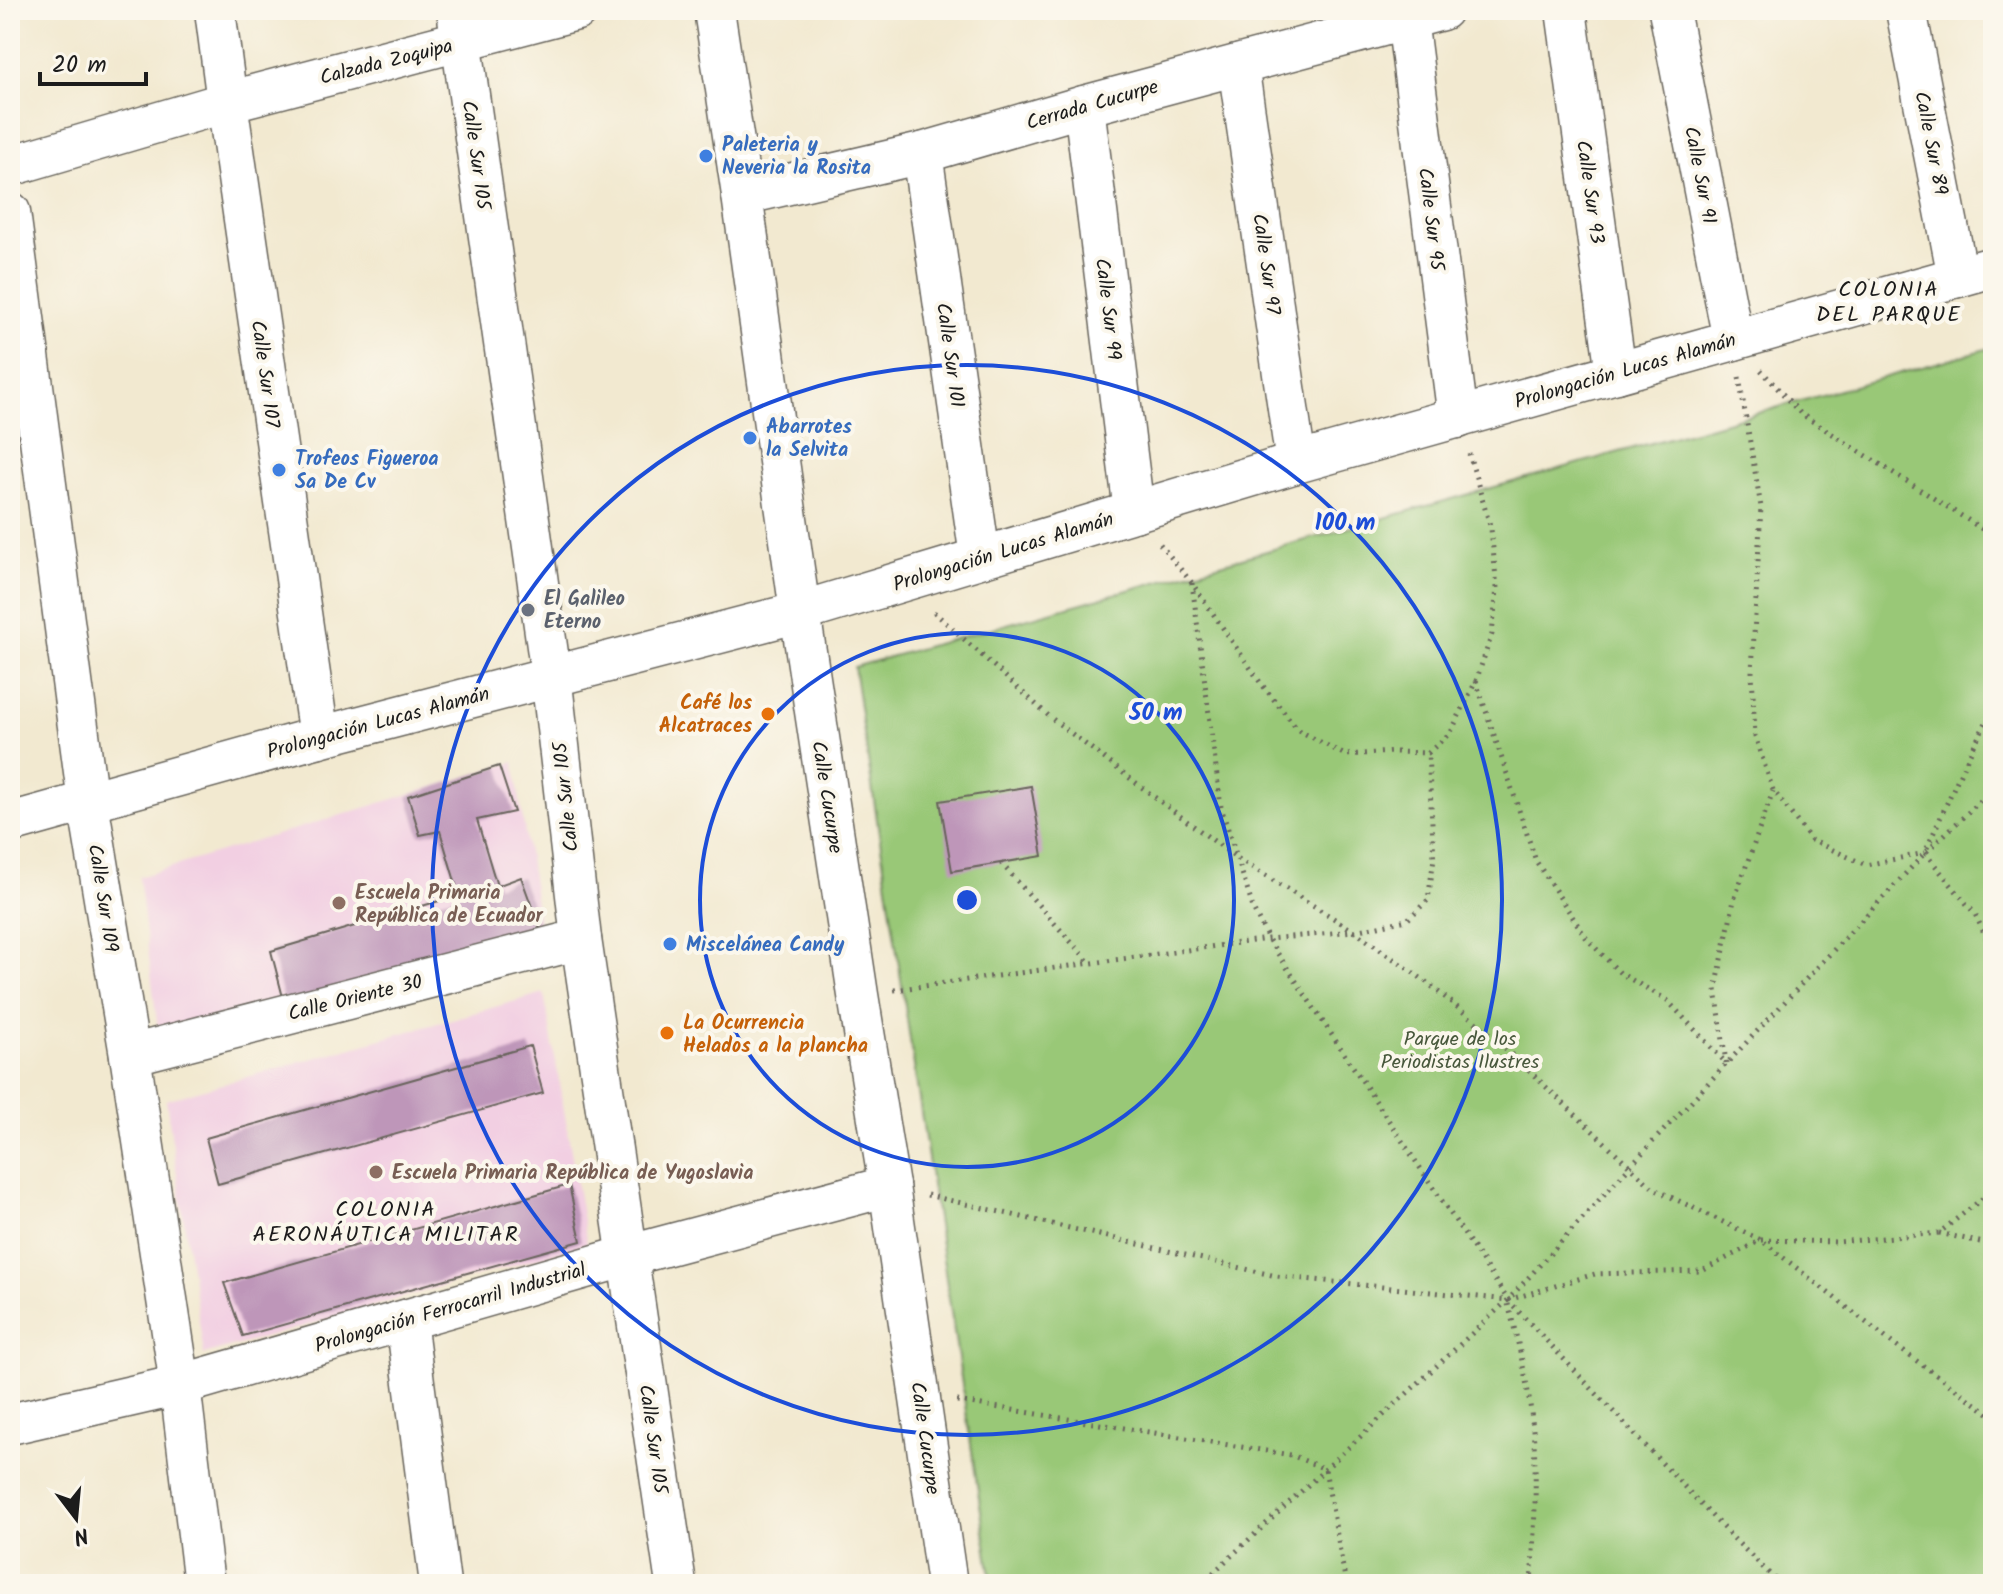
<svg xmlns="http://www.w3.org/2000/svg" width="2003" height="1594" viewBox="0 0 2003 1594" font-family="Kalam,sans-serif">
  <rect width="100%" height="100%" fill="#fbf7ec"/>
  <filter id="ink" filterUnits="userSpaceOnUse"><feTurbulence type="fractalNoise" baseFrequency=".0125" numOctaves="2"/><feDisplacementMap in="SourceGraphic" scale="16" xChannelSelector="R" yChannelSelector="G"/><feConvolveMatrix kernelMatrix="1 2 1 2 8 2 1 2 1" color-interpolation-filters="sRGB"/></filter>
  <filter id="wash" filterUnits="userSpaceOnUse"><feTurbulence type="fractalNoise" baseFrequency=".006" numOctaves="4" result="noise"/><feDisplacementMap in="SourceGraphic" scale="32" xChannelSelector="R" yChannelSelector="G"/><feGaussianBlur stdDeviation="1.8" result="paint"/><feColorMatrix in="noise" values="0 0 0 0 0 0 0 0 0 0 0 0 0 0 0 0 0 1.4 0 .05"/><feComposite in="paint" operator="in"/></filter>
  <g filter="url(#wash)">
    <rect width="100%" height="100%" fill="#f2e9d0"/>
    <!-- built -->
    <g fill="#f2cfe2">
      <polygon points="514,762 540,929 159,1038 139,877"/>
      <polygon points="544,993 587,1244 204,1355 166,1100"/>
    </g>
    <!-- green -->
    <polygon fill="#99c877" stroke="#5a724a" stroke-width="2" points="1993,347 1993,1584 992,1584 854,667"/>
    <g id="blocks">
      <!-- building -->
      <g fill="#be96b9">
        <polygon points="499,766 514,812 477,820 497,886 521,877 540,929 285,1005 271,951 459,895 440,831 420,835 408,796"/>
        <polygon points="1031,786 1043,856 952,871 940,801"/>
        <polygon points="530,1046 543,1093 218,1184 206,1138"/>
        <polygon points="569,1185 581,1241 243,1336 224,1283"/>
      </g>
    </g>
  </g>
  <g filter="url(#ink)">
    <use href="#blocks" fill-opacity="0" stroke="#67645b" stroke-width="2"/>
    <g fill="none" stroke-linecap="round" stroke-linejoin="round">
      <!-- minor casing -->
      <g stroke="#67645b" stroke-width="43">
        <g id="minor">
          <polyline points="215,10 227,102 319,737"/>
          <polyline points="457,10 551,675 581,939 676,1584"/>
          <polyline points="714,10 742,195 800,612 858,995 889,1186 947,1584"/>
          <polyline points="1566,10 1616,373"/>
          <polyline points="1669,10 1733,340"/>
          <polyline points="1906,10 1958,277"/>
          <polyline points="1407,19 1458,418"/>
          <polyline points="1238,65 1296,463"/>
          <polyline points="1084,106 1134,512"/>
          <polyline points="922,153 980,557"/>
          <polyline points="10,166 227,102 577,10"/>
          <polyline points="742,195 922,153 1084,106 1442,10"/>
          <polyline points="10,212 88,802 130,1055 180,1385 204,1584"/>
          <polyline points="10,823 319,737 800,612 1296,463 1993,267"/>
          <polyline points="130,1055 581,939"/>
          <polyline points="406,1320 440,1584"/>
          <polyline points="10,1424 180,1385 627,1256 889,1186"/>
        </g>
      </g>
      <!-- path -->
      <g stroke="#67645b" stroke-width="5" stroke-dasharray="2 6" stroke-linecap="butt">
        <polyline points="1761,370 1801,414 1993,536"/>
        <polyline points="1739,377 1761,507 1752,671 1755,736 1773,790 1811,840 1866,865 1925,853"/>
        <polyline points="1160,544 1192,583 1260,682 1298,730 1345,755 1394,752 1428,753 1451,732 1476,681 1492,634 1497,588 1491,529 1469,454"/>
        <polyline points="1192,583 1221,807 1254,911 1268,939 1508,1300 1727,1532 1780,1584"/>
        <polyline points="934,612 1050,717 1165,805 1237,858 1354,931 1425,981 1489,1033 1654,1189 1761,1240 1896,1346 1993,1416"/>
        <polyline points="1476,681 1536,861 1587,939 1620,973 1667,1000 1726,1063"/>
        <polyline points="1927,848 1963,767 1993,709"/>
        <polyline points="1925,853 1975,914 1993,952"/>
        <polyline points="1001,863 1089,962"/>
        <polyline points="894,990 1268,939 1354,931 1407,920 1428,900 1434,858 1428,753"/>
        <polyline points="1726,1063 1716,989 1734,900 1773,791"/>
        <polyline points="927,1195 1276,1276 1508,1300 1595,1274 1702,1271 1761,1240 1838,1242 1939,1233 1993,1190"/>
        <polyline points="1939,1233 1993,1245"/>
        <path d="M1508,1304C1520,1349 1531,1395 1534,1443C1537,1490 1534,1537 1531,1584"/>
        <polyline points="957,1401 1291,1455 1325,1469 1346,1584"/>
        <polyline points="1201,1584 1508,1300 1630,1166 1925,853 1993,789"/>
      </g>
      <!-- minor -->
      <use href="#minor" stroke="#fff" stroke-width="40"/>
    </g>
  </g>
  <!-- distance rings -->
  <g fill="none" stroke="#1d4ed8" stroke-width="4">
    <circle cx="967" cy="900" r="267"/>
    <circle cx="967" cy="900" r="535"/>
  </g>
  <!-- markers -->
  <g fill="#3f7fe0" stroke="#fbf7ec" stroke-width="3">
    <circle cx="706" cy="156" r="8"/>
    <circle cx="750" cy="438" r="8"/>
    <circle cx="279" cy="470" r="8"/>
    <circle cx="670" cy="944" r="8"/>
  </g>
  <circle fill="#6b7280" stroke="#fbf7ec" stroke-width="3" cx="528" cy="610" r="8"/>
  <g fill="#e8710a" stroke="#fbf7ec" stroke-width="3">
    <circle cx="768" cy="714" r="8"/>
    <circle cx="667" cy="1033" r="8"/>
  </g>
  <g fill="#8d6e63" stroke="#fbf7ec" stroke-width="3">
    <circle cx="339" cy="903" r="8"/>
    <circle cx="376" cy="1172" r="8"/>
  </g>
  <g text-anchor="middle" stroke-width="8" stroke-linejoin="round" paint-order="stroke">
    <!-- street labels -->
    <g font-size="20" fill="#1c1c1c" stroke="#fbf7ec">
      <text transform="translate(386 61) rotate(-14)" y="7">Calzada Zoquipa</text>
      <text transform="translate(1092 104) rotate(-16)" y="7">Cerrada Cucurpe</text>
      <text transform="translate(1932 143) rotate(79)" y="7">Calle Sur 89</text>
      <text transform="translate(477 155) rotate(82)" y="7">Calle Sur 105</text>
      <text transform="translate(1701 175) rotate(79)" y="7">Calle Sur 91</text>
      <text transform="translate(1591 192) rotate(82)" y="7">Calle Sur 93</text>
      <text transform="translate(1432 219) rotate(83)" y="7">Calle Sur 95</text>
      <text transform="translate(1267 264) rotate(82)" y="7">Calle Sur 97</text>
      <text transform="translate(1109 309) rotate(83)" y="7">Calle Sur 99</text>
      <text transform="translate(951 355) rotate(82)" y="7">Calle Sur 101</text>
      <text transform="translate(1625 370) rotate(-16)" y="7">Prolongación Lucas Alamán</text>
      <text transform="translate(266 374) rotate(82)" y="7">Calle Sur 107</text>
      <text transform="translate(1003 551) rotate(-17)" y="7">Prolongación Lucas Alamán</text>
      <text transform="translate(378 722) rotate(-15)" y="7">Prolongación Lucas Alamán</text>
      <text transform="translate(565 797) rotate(-96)" y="7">Calle Sur 105</text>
      <text transform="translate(828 797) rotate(81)" y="7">Calle Cucurpe</text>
      <text transform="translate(104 898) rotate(81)" y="7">Calle Sur 109</text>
      <text transform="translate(355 997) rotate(-14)" y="7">Calle Oriente 30</text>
      <text transform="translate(450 1307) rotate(-16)" y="7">Prolongación Ferrocarril Industrial</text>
      <text transform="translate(926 1438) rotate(82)" y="7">Calle Cucurpe</text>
      <text transform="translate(654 1439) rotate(82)" y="7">Calle Sur 105</text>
    </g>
    <!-- shop labels -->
    <g font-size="20" font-weight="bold" fill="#366cbe" stroke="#fbf7ec" text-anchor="start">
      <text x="722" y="151">Paleteria y<tspan x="722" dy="23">Neveria la Rosita</tspan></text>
      <text x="766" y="433">Abarrotes<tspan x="766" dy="23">la Selvita</tspan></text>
      <text x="295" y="465">Trofeos Figueroa<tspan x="295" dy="23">Sa De Cv</tspan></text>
      <text x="686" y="951">Miscelánea Candy</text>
    </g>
    <!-- worship labels -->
    <g font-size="20" font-weight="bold" fill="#5b616d" stroke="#fbf7ec" text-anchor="start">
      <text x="544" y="605">El Galileo<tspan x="544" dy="23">Eterno</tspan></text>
    </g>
    <!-- food labels -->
    <g font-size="20" font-weight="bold" fill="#c56008" stroke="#fbf7ec" text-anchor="end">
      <text x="752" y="709">Café los<tspan x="752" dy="23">Alcatraces</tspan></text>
      <text x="683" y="1029" text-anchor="start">La Ocurrencia<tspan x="683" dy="23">Helados a la plancha</tspan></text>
    </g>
    <!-- education labels -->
    <g font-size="20" font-weight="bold" fill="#785e54" stroke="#fbf7ec" text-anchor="start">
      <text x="355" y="899">Escuela Primaria<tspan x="355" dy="23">República de Ecuador</tspan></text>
      <text x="392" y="1179">Escuela Primaria República de Yugoslavia</text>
    </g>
    <!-- park labels -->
    <g font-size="20" fill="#48583c" stroke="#fbf7ec">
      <text x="1460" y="1045">Parque de los<tspan x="1460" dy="23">Periodistas Ilustres</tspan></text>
    </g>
    <!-- neighbourhood labels -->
    <g font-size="22" letter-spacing="2" fill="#1c1c1c" stroke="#fbf7ec">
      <text x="1889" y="296">COLONIA<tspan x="1889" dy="25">DEL PARQUE</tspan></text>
      <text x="386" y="1216">COLONIA<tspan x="386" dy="25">AERONÁUTICA MILITAR</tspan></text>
    </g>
  </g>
  <circle cx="967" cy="900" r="12" fill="#1d4ed8" stroke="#fbf7ec" stroke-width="4"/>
  <g font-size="24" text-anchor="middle" font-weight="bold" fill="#1d4ed8" stroke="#fbf7ec" stroke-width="8" stroke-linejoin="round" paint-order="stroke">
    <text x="1345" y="530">100 m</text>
    <text x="1156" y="720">50 m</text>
  </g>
  <!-- margin -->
  <rect width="2003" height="1594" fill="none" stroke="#fbf7ec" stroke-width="40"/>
  <!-- north arrow -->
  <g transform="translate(76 1518) rotate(164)" stroke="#fbf7ec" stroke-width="6" paint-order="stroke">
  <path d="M0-6L14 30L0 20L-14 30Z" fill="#1c1c1c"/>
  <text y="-12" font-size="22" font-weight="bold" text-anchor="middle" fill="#1c1c1c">N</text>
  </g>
  <!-- scale -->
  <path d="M40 72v12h106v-12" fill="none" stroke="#1c1c1c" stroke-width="4"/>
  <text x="52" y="72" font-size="24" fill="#1c1c1c" stroke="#fbf7ec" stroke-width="6" paint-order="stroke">20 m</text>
</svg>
